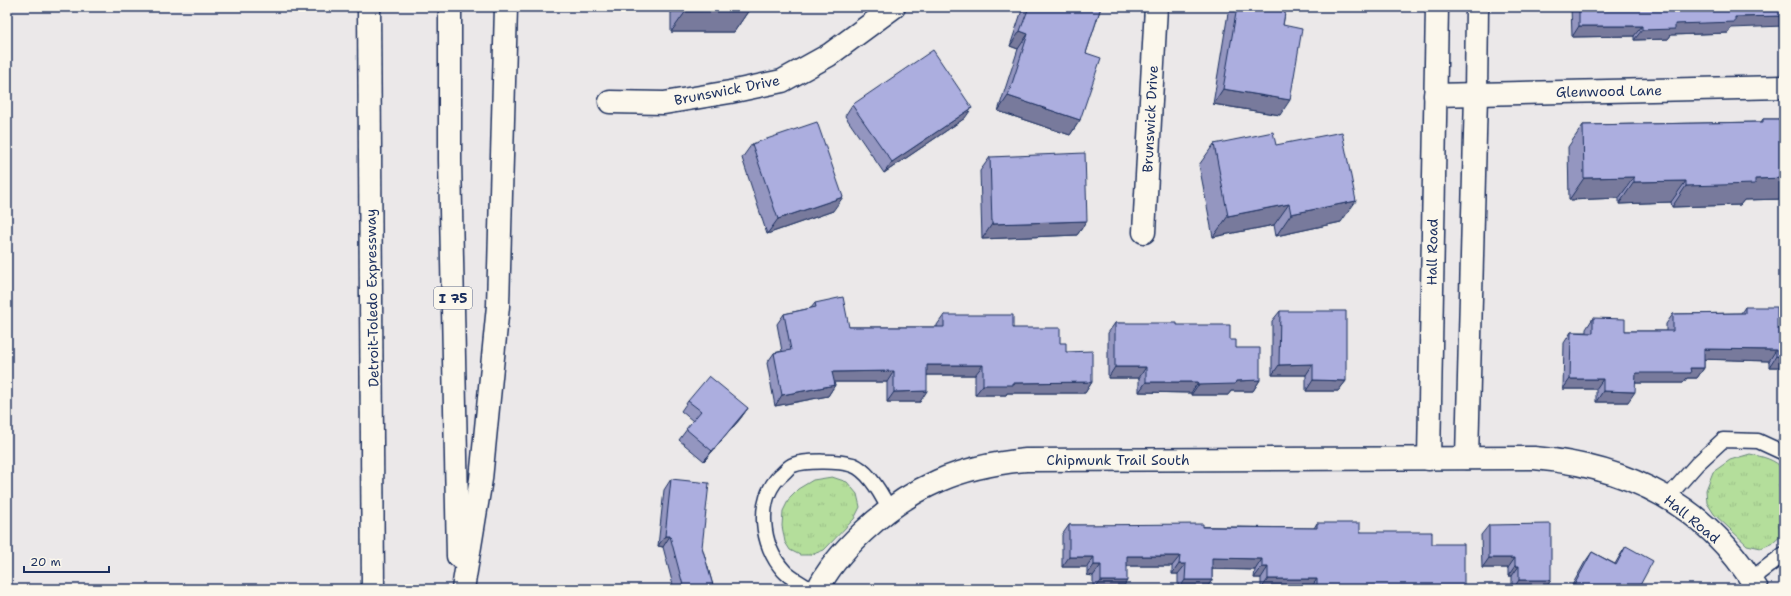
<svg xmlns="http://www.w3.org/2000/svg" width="1791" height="596" viewBox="0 0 1791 596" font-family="'Shantell Sans',sans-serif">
  <defs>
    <pattern id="grass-tufts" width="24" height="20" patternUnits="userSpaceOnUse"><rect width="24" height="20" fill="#b4de9b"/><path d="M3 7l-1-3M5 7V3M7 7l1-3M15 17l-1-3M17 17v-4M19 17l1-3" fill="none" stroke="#9abf88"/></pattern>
  </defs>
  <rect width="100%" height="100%" fill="#ebe8e9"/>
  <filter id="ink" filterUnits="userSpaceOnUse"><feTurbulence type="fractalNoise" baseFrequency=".025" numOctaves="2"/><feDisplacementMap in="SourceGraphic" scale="8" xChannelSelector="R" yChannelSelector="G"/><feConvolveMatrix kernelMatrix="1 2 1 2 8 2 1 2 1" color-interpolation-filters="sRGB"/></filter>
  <g filter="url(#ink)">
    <!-- grass -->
    <g fill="url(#grass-tufts)" stroke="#68867c">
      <path d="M1750,454C1763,457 1775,459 1784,470V533L1773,543L1761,548L1747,545L1714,514L1707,503L1706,490L1713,472L1730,460Z"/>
      <polygon points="832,477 847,482 857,494 860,507 854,519 824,550 811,555 800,555 790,550 785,542 782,526 783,511 790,497 798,489 813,480"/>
    </g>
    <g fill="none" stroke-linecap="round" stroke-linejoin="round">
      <!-- lane casing -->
      <g stroke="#1b2f5e" stroke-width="17">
        <g id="lane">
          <polyline points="1667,498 1697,464 1723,440 1758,441 1784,453"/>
          <polyline points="1751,579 1784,554"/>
          <path d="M809,589C801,583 790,578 784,571C761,546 755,499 781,475C785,472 789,466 793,465C806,460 840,461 853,465C869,471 882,495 889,509"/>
        </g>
      </g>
      <!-- street casing -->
      <g stroke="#1b2f5e" stroke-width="25">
        <g id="street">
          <polyline points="1435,95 1784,87"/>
          <polyline points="610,102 664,103 730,92 782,81 829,55 894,7"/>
          <polyline points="1144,232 1156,7"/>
          <polyline points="1467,458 1476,94 1477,7"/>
          <polyline points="1429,459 1437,7"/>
          <path d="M818,589C828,568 846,548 863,532C912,486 960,466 1026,460L1534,458C1629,466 1708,506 1757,589"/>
        </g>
      </g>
      <!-- highway casing -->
      <g stroke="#1b2f5e" stroke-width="25">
        <g id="highway">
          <polyline points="369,7 373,589"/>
          <polyline points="450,7 450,160 458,556"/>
          <polyline points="463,589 481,479 498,306 506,7"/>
        </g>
      </g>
      <!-- lane -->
      <use href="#lane" stroke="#fbf7ec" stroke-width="14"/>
      <!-- street -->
      <use href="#street" stroke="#fbf7ec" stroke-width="22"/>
      <!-- highway -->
      <use href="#highway" stroke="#fbf7ec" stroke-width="22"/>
    </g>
    <!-- wall -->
    <g fill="#9496c0" stroke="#1b2f5e">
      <polygon points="671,7 749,7 749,10 734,32 671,32"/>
      <polygon points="1023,7 1101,7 1086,53 1080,120 1070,135 998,111 1018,49 1010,46"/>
      <polygon points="1233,7 1286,7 1283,25 1280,115 1213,104 1228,13"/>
      <polygon points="1571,7 1784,7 1731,28 1728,33 1671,35 1668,39 1634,40 1634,36 1572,37"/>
      <polygon points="852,105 965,118 884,173 845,116"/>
      <polygon points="1763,119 1784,119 1784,199 1744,200 1740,205 1672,207 1671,202 1619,204 1619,198 1569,200 1568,147 1583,125 1761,122"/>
      <polygon points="752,144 833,211 767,234 742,158"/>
      <polygon points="1214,144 1276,145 1341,222 1276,236 1274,225 1213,237 1199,165"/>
      <polygon points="990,157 1087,221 1077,235 982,239 980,171"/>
      <polygon points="815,303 849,327 937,327 937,325 944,315 1013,328 1060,343 1066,352 1092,382 1085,393 1007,393 1006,395 975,395 975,375 927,375 920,402 887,402 887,382 834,382 835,385 828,396 775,406 767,363 774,353 782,351 777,324 784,314 811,308"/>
      <polygon points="1745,307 1777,329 1784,329 1784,367 1769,367 1769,361 1704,359 1704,368 1697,378 1687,378 1683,383 1635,383 1628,402 1596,402 1596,389 1563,389 1564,343 1571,332 1586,332 1586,329 1593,318 1625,331 1666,331 1666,324 1673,314 1741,313"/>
      <polygon points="1280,311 1346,381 1338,391 1306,391 1306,375 1272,375 1272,321"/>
      <polygon points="1115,323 1177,325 1230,340 1260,380 1253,391 1231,391 1228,395 1191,395 1191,393 1139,392 1139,378 1108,378 1108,333"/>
      <polygon points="688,401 748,408 740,419 704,461 679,440 693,421 681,411"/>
      <polygon points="671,479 702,547 714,589 674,589 663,547 658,546 664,490"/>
      <polygon points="1317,523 1360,532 1432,544 1464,589 1261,589 1261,578 1254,578 1255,570 1212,569 1212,580 1206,589 1178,589 1178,574 1172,574 1172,566 1127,566 1122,589 1093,589 1093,576 1087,575 1087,567 1062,567 1062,535 1069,525 1314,528"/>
      <polygon points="1489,525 1551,580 1545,589 1512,589 1512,576 1508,576 1508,568 1482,568 1481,535"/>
      <polygon points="1626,546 1638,589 1570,589 1585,562 1592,552 1615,564 1619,557"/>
    </g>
    <!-- shaded-wall -->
    <g fill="#787a9c" stroke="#1b2f5e">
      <polygon points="749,10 734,32 671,32 686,11"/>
      <polygon points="1784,16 1784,26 1731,28 1728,33 1671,35 1668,39 1634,40 1642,30 1675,24 1735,17"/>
      <polygon points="1579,26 1642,26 1634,36 1572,37"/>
      <polygon points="1020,31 1028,34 1018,49 1010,46"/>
      <polygon points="1223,89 1290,100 1280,115 1213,104"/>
      <polygon points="1008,96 1080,120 1070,135 998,111"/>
      <polygon points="972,108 965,118 884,173 892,162"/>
      <polygon points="1634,177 1619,198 1569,200 1584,178"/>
      <polygon points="1784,178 1784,199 1744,200 1740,205 1672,207 1686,186 1755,179"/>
      <polygon points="1686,181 1671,202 1619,204 1634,182"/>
      <polygon points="843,197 833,211 767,234 778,219"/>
      <polygon points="1356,201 1341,222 1276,236 1291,214"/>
      <polygon points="1289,204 1274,225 1213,237 1228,216"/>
      <polygon points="1087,221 1077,235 982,239 992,224"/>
      <polygon points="1704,349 1776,350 1769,361 1697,359"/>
      <polygon points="1776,356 1784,357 1784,367 1769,367"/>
      <polygon points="1313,364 1306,375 1272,375 1279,365"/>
      <polygon points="927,365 983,365 975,375 920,375"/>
      <polygon points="1115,367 1146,367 1139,378 1108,378"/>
      <polygon points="1690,368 1704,368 1697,378 1687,378 1683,383 1628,383 1636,373"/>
      <polygon points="894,371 887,382 825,382 832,372"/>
      <polygon points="1570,379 1603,379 1596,389 1563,389"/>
      <polygon points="1260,380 1253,391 1231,391 1228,395 1191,395 1198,385 1236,381"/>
      <polygon points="1313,380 1346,381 1338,391 1306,391"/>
      <polygon points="1092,382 1085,393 1007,393 1006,395 975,395 983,385 1013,383"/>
      <polygon points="1146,382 1198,382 1191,393 1139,392"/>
      <polygon points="835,385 828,396 775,406 782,395"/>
      <polygon points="927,391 920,402 887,402 894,392"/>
      <polygon points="1603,391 1635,392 1628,402 1596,402"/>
      <polygon points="748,408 740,419 704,461 712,451"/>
      <polygon points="665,536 670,536 663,547 658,546"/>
      <polygon points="1127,556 1180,556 1172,566 1120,566"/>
      <polygon points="1069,557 1094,557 1087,567 1062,567"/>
      <polygon points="1212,558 1262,559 1255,570 1205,569"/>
      <polygon points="1489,558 1515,558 1508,568 1482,568"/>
      <polygon points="1179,564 1186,564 1178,574 1172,574"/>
      <polygon points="1094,565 1101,565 1093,576 1087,575"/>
      <polygon points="1515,566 1519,566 1512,576 1508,576"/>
      <polygon points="1262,567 1268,567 1261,578 1254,578"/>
      <polygon points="1268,579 1317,579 1310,589 1261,589"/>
      <polygon points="1185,580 1212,580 1206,589 1179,589"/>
      <polygon points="1519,580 1551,580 1545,589 1513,589"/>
      <polygon points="1101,581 1127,581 1122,589 1095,589"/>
    </g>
    <!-- building -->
    <g fill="#acaedf" stroke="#1b2f5e">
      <polygon points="686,7 749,7 749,10 686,11"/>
      <polygon points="1029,7 1101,7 1086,53 1101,58 1080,120 1008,96 1028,34 1020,31"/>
      <polygon points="1237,7 1286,7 1283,25 1302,29 1290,100 1223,89"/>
      <polygon points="1579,7 1784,7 1784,16 1735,17 1735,22 1675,24 1675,29 1642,30 1642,26 1579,26"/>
      <polygon points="933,50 972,108 892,162 852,105"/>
      <polygon points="1763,119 1784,119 1784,178 1755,179 1755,184 1686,186 1686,181 1634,182 1634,177 1584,178 1583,125 1763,122"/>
      <polygon points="817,122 843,197 778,219 752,144"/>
      <polygon points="1273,132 1276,145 1342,132 1356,201 1291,214 1289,204 1228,216 1214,144"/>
      <polygon points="1085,153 1087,221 992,224 990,157"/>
      <polygon points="843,297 849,327 944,327 944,315 1013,315 1013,328 1060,328 1060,343 1066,343 1066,352 1092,351 1092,382 1013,383 1013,385 983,385 983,365 927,365 927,391 894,392 894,371 832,372 835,385 782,395 774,353 791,350 784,314 816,307 815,303"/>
      <polygon points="1745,307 1777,307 1777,329 1784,329 1784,357 1776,356 1776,350 1704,349 1704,368 1690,368 1691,373 1636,373 1635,392 1603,391 1603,379 1570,379 1571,332 1593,333 1593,318 1625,319 1625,331 1673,331 1673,314 1745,313"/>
      <polygon points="1280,311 1346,311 1346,381 1313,380 1313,364 1279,365"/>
      <polygon points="1115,323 1177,323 1177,325 1230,325 1230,340 1236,340 1236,348 1260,348 1260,380 1236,381 1235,384 1198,385 1198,382 1146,382 1146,367 1115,367"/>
      <polygon points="709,376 748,408 712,451 686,429 701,411 688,401"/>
      <polygon points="671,479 709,483 702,547 714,589 684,589 670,536 665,536"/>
      <polygon points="1317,523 1360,523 1360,532 1432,532 1432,544 1464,544 1464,589 1317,589 1317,579 1268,579 1268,567 1262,567 1262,559 1212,558 1212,580 1185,580 1186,564 1179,564 1180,556 1127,556 1127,581 1101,581 1101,565 1094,565 1094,557 1069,557 1069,525 1203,524 1203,527 1317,528"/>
      <polygon points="1551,524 1551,580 1519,580 1519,566 1515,566 1515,558 1489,558 1489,525"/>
      <polygon points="1626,546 1653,561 1638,589 1572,589 1592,552 1616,565"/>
    </g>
  </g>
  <g text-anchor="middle" stroke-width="3.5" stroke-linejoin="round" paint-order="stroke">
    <!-- shield labels -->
    <rect fill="#fbf7ec" stroke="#5e6b89" stroke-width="1" x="434" y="287" width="38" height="22" rx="3"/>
    <g font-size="13" font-weight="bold" fill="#1b2f5e">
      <text x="453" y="303">I 75</text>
    </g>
    <!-- street labels -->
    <g font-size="14" fill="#1b2f5e" stroke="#fbf7ec">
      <text transform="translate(727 90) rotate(-11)" y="5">Brunswick Drive</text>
      <text transform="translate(1609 91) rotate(-1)" y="5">Glenwood Lane</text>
      <text transform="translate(1150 119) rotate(-87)" y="5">Brunswick Drive</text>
      <text transform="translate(1432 252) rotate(-89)" y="5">Hall Road</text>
      <text transform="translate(372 298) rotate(-91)" y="5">Detroit-Toledo Expressway</text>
      <text x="1118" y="465">Chipmunk Trail South</text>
      <text transform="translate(1692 519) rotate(39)" y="5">Hall Road</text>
    </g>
  </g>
  <!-- margin -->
  <rect width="1791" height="596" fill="none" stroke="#fbf7ec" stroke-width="24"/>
  <rect x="12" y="12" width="1767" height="572" fill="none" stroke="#1b2f5e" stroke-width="1.5" filter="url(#ink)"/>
  <!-- scale -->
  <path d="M24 566v6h85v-6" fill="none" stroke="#1b2f5e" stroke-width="2"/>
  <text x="30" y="566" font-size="12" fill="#1b2f5e" stroke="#fbf7ec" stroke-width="3" paint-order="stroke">20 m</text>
</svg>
